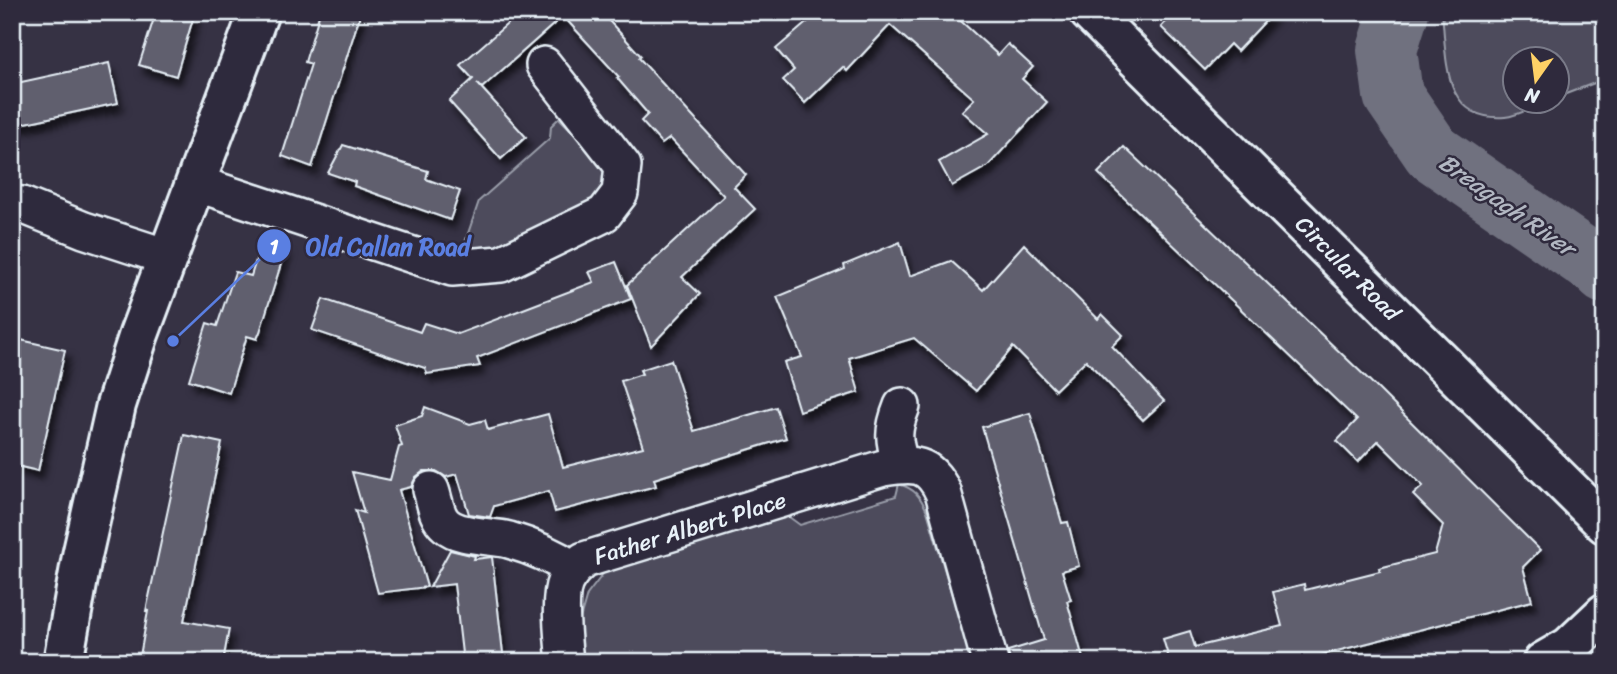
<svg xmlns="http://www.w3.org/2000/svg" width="1617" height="674" viewBox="0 0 1617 674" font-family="Sriracha,sans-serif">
  <defs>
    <filter id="shadow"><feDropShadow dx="4.5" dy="8" stdDeviation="3.5" flood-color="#0009"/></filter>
  </defs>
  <rect width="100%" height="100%" fill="#363244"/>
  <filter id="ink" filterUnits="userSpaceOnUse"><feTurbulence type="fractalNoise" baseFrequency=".0143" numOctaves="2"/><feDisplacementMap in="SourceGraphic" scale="14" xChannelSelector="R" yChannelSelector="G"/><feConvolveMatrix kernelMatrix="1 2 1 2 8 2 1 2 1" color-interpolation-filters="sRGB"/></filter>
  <g filter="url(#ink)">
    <!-- green -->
    <g fill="#4d4b5c" stroke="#9a9eaa" stroke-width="2">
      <path d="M1442,12H1605V79L1558,97V60H1516V102H1546C1534,106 1518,116 1505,117C1441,122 1447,57 1442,12Z"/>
      <polygon points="559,118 602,161 606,168 602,199 486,255 459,260 479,201 550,138 551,126"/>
      <path d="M899,484C915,489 920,496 927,511L972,662H580L578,626L587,595L606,570L785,514L800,525L896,496Z"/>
    </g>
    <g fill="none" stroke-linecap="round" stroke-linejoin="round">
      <!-- river -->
      <polyline stroke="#70717f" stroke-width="60" points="1399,12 1387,50 1393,95 1432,152 1598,267 1605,274"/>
    </g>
    <!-- building -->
    <g fill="#605e6e" stroke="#e8f1f8" stroke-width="2" filter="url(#shadow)">
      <polygon points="156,12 195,12 176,76 139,65"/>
      <polygon points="320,12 361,12 312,167 282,156 311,64 305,62"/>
      <polygon points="521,12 601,12 641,56 639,58 746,175 734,187 755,209 682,277 700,294 651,346 627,285 724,196 670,138 662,144 641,121 648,114 617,78 619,77 563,16 482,88 477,83 526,137 501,159 449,101 473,79 460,65"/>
      <polygon points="819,12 951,12 998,55 1008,44 1033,67 1022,79 1047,102 988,166 952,186 939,162 988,134 962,111 974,99 890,25 847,71 843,67 805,103 783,80 794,70 776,49"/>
      <polygon points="1175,12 1274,12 1237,51 1230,44 1205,70 1161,27"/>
      <polygon points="109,63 118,103 12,126 12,84"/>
      <polygon points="343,145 428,171 426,179 460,191 450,220 354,186 355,182 328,173"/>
      <polygon points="1124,147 1366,377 1540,550 1523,567 1532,601 1294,662 1170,662 1163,639 1190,631 1195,647 1282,626 1273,592 1304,584 1305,590 1380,571 1379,568 1435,554 1443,525 1413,495 1423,486 1378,441 1358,462 1337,441 1357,420 1098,173"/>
      <polygon points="262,241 286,248 260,332 257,339 247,336 229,393 189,380 207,323 217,326 235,272 251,276"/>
      <polygon points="900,242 910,276 951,261 983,290 1024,244 1098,319 1102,314 1123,335 1112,346 1164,401 1143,420 1086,360 1055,390 1013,347 976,391 914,338 849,358 859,392 799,411 784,362 802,357 777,297 845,269 844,265"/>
      <polygon points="616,262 631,299 477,358 480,366 427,374 425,368 312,330 323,299 420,332 424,323 458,334 594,282 589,272"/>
      <polygon points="12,338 65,350 38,471 12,465"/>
      <polygon points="671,360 694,431 776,407 786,438 654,479 656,486 555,512 549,491 494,506 490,517 469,514 457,474 446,477 436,471 424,471 416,477 411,487 399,490 427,587 378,593 355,510 364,513 352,472 390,480 399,447 402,446 395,425 422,416 425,407 470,424 485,420 488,430 548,414 563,467 643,447 621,381 642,374 640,370"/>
      <polygon points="1030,413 1062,523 1068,522 1079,566 1062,571 1071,600 1067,601 1084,662 1010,662 1008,651 1044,640 982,427"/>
      <polygon points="184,435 222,443 184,621 229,629 223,662 139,662 148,611 146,611"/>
      <polygon points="450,550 475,556 474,559 492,557 504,662 463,662 454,584 430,587"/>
    </g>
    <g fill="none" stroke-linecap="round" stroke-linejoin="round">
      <!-- minor casing -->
      <g stroke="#e8f1f8" stroke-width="40">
        <g id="minor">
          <polyline points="195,183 452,268 501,264 604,214 620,193 623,166 544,65"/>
          <polyline points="12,204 22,205 84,230 167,257"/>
          <path d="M901,465C893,440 892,431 902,406"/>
          <path d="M431,490C435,501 436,517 446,525C461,538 490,535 509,540C533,547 552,555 573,569"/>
          <path d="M565,662C563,642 558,599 565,582C570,572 576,566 584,560L883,468C914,463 929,462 943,492L990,662"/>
        </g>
      </g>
      <!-- tertiary casing -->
      <g stroke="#e8f1f8" stroke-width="44">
        <g id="tertiary">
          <polyline points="63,662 82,556 116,405 139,334 259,12"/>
          <polyline points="1543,662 1569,647 1605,613"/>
        </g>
      </g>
      <!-- secondary casing -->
      <g stroke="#e8f1f8" stroke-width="44">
        <polyline id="secondary" points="1089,12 1605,524"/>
      </g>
      <!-- minor -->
      <use href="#minor" stroke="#2f2a3d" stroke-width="35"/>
      <!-- tertiary -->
      <use href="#tertiary" stroke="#2f2a3d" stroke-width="38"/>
      <!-- secondary -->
      <use href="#secondary" stroke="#2f2a3d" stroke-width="38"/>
    </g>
  </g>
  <g text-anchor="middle" stroke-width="5" stroke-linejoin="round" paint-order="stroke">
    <!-- street labels -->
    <g font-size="23" fill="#e8f1f8" stroke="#2f2a3d">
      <text transform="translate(1348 268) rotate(45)" y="8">Circular Road</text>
      <text transform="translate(690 528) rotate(-17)" y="8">Father Albert Place</text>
    </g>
    <!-- water labels -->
    <g font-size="24" font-style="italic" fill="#b2b7c2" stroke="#2f2a3d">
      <text transform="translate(1507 205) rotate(35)" y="8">Breagagh River</text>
    </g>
  </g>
  <!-- callouts -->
  <path fill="none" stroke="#5a7fe2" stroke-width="2.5" d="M173 341L274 246"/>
  <g fill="#5a7fe2" stroke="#2f2a3d" stroke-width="2.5">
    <circle cx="173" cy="341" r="7"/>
    <circle cx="274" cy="246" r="18"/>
  </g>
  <g font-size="21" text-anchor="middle" font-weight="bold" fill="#fff">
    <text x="274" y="254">1</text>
  </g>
  <g font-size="24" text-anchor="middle" font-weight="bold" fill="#5a7fe2" stroke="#2f2a3d" stroke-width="5" stroke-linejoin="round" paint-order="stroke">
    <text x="388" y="255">Old Callan Road</text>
  </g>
  <!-- margin -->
  <rect width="1617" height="674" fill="none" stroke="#2f2a3d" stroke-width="42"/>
  <rect x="21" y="21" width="1575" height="632" fill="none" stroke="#e8f1f8" stroke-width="2.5" filter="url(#ink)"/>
  <!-- north arrow -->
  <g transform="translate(1536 80) rotate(194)"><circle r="33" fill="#2f2a3d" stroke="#797a88" stroke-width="2"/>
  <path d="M0-5L12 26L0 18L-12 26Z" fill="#ffd166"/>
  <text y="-10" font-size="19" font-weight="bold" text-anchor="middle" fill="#e8f1f8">N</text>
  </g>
</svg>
